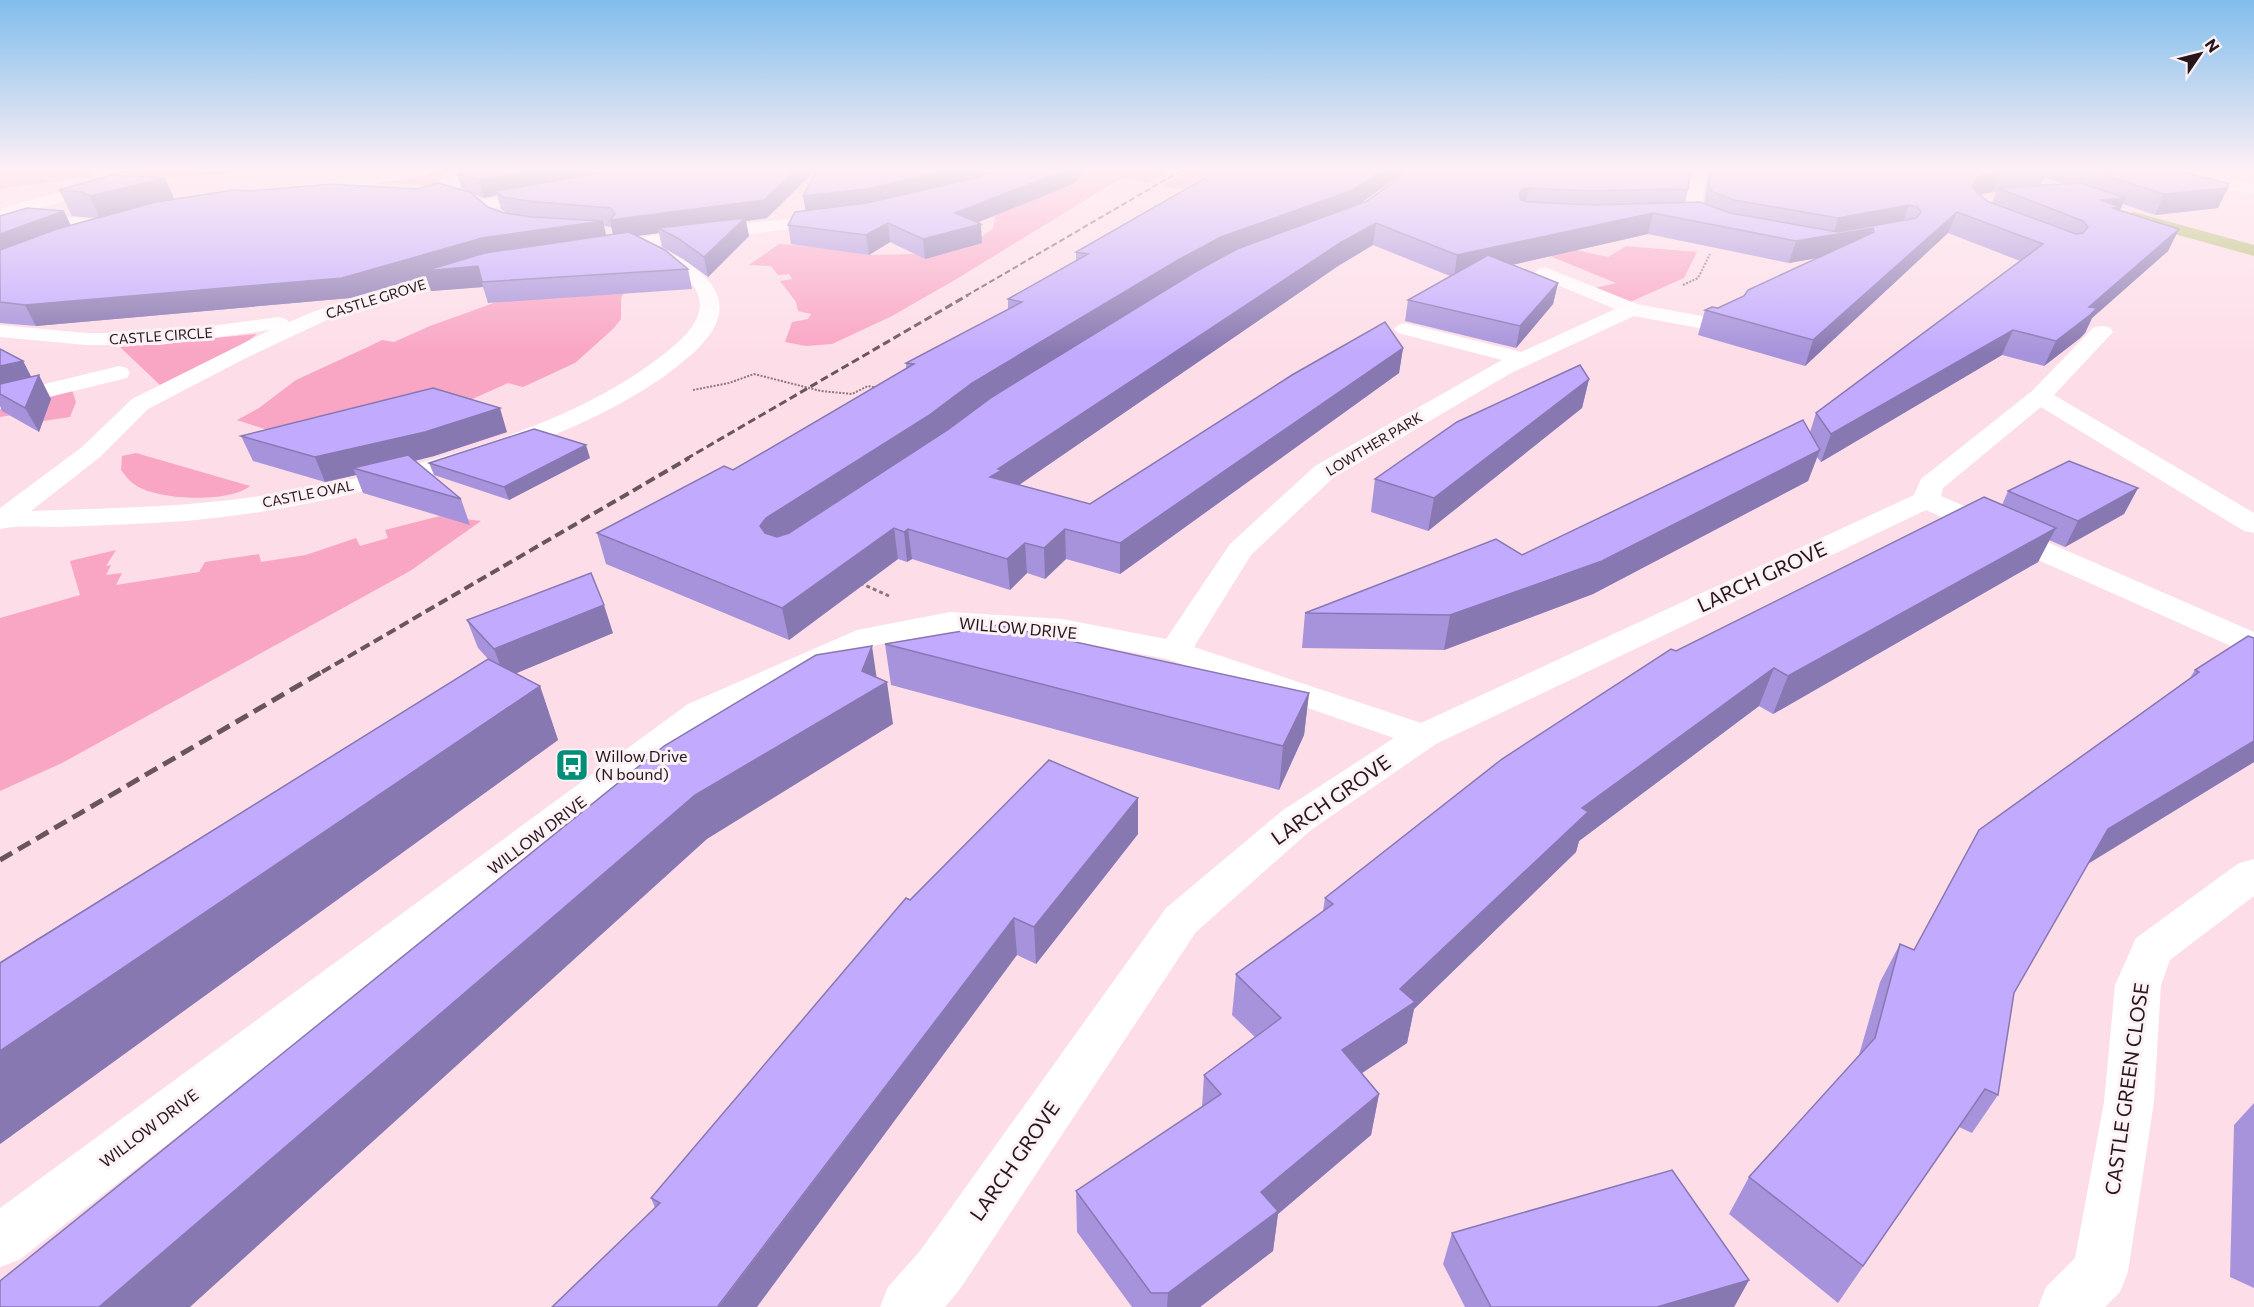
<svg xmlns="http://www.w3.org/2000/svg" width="2254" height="1307" viewBox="0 0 2254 1307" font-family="Commissioner,sans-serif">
  <rect width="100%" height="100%" fill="#fddee8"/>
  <!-- green -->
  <g fill="#f9a5c4">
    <polygon points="0,170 90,170 93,176 0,189"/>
    <polygon points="119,170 281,170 99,182"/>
    <polygon points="440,170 450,170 440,178 440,189 407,183 360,184"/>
    <polygon points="1089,170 1171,170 1147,183 1123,177 958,278 892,316 832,344 806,346 785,342 792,322 808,319 811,314 798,311 796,302 780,281 792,279 789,274 778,275 771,266 749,265 779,244 824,247 869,255 917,254 925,259 976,240 993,229 996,213"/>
    <polygon points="1190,170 1217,170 1182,189 1162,186"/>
    <polygon points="1626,246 1697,252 1684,278 1630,302 1595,288 1616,283 1550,256 1572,249 1608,257"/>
    <polygon points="625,289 621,299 621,319 613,329 575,363 523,387 508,383 468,401 305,442 237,420 259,408 296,380 370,346 382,340 394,342 430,326 502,300 559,298"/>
    <polygon points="257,334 245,343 160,385 120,347"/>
    <polygon points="72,390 76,402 70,417 43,421 47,409 0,417 0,408"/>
    <path d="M136,453L250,486C230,503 156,501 134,484C129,481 125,475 121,470L122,456Z"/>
    <polygon points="440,516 481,521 410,571 62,763 0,791 0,618 80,595 70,561 116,550 106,566 111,565 106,575 122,573 116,585 199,572 205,562 259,554 261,562 306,555 356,538 360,546 388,538 385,530"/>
  </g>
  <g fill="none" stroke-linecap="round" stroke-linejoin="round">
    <!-- path-far1 -->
    <g stroke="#8e767e" stroke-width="2" stroke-dasharray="2 1.5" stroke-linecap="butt">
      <polyline points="108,177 119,170"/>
      <polyline points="1683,285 1698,278 1710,254"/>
      <polyline points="693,390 729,383 754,374 821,391 852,394 868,386 877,388"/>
    </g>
    <!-- path -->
    <polyline stroke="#8e767e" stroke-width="3" stroke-dasharray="4 3" stroke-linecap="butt" points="860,583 889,596"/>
    <!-- minor -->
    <g fill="#fff" fill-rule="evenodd">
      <polygon points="401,170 436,170 428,175 296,197 288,192 296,187"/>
      <polygon points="455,170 473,170 467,175 456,198 444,198 442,195"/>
      <path d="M1691,170H1707L1701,207L1704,213L1732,223L1735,227L1732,231H1720L1691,220C1681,204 1688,187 1691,170Z"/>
      <polygon points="2134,170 2169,170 2254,184 2254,194 2142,175"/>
      <polygon points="81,187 89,192 87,195 22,213 110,221 116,222 119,226 116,230 110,231 0,221 0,211 4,207"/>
      <polygon points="544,189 550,191 552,194 550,197 483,210 475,205 483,200"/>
      <path d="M832,214L838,215L841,219L838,223L652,246C676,252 715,276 719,301C725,332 687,359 666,375C588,430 495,459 403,482C331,500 259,515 185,521C143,524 101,525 59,527C40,527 18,525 0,529V508L82,447L132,399L270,330L159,345H86L0,337V325L86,333H159L279,317L286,319L289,322L315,311L463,267H477L479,271L477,275L329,319L244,359L148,409L100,457L31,511C114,508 198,507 280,493C404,472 571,431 669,350C686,336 709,315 696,290C686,272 660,265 644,255L641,251L643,247L603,253L597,252L594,248L597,244L719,226Z"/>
      <polygon points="1545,267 1637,304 1707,317 1722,310 1729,308 1736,310 1739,314 1736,318 1710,330 1634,316 1511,373 1333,478 1251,555 1194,647 1421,723 1914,495 1921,479 2032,391 2094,327 2102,326 2110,327 2113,332 2054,395 2254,513 2254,533 2244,531 2041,407 1943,488 1941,496 2254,632 2254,654 2242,651 1926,510 1436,744 1311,830 1196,932 960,1289 945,1307 880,1307 888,1287 920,1251 1166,908 1283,810 1394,738 1167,659 1062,639 950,632 877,645 712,720 19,1260 0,1267 0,1208 688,704 857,630 950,612 1062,619 1166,639 1230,544 1315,466 1502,360 1398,333 1394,329 1398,325 1405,323 1521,352 1615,309 1538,277 1535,273 1538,269"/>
      <polygon points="119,366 127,368 130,373 127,378 0,409 0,395"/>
      <polygon points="2254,859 2254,896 2170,960 2161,985 2154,1102 2128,1272 2120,1292 2105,1307 2038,1307 2046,1287 2075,1258 2104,1102 2115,985 2136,938 2239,863"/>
    </g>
    <!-- highway -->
    <polygon fill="#b1be6c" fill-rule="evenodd" points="2134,212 2254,245 2254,256 2128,221 2125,217 2128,213"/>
    <!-- rail-far3 -->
    <polyline stroke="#6b555c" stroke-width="2" stroke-dasharray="6 3" stroke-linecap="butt" points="966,296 1182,170"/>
    <!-- rail-far2 -->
    <polyline stroke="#6b555c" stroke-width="3" stroke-dasharray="8 4" stroke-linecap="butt" points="686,459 968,295"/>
    <!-- rail-far1 -->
    <polyline stroke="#6b555c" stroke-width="4" stroke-dasharray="10 5" stroke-linecap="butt" points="322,672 689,458"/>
    <!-- rail -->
    <polyline stroke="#6b555c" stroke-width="5" stroke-dasharray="14 7" stroke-linecap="butt" points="0,860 325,670"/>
  </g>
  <!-- wall -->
  <g fill="#a793db" fill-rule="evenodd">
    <path d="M1410,170L1688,189L1685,203L1704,204L1709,170H2173L2218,208L2155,215L2123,204L2120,210L2179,229L2168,251L2092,318L2085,333L2079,339L2044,366L2002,355L1821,462L1817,457L1808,481L1593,594L1444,650L1302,648L1305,613L1522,555L1810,432L1816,413L2020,261L1948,233L1805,366L1698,335L1705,310L1718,308L1744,296L1818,258L1789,263L1648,234L1512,265L1558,283L1553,304L1516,348L1405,321L1408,300L1450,276L1373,245L1338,266L1019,485L1090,504L1403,348L1399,373L1120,574L1066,559L1045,579L1027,573L1010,590L912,559L907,562L898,559L789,640L606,564L597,533L733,470L906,369V363L1008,309V299L1076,261V252L1359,204L1367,201ZM2044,177L2063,184L2041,185ZM1992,192H1996L1992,203L1987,201L1980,194Z"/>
    <path d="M457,174L767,218L746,221L749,236L708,277L683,259L662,247L659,233L637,236L688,269L692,289L488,303L483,287L431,291L426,276L350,298L36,326L0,323V216L71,225L95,218L72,216L59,190L165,178L174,199L250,191L418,189L462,190ZM472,194L484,198L497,195L501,209L506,213L488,207ZM604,226L611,227L613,234L606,235Z"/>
    <polygon points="1073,184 977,223 982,243 925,259 890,242 869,255 791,244 788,225 806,210"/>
    <polygon points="0,349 23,361 31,377 51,399 39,432 2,411 0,406"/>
    <polygon points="1589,379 1582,408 1428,531 1371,512 1375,479"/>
    <polygon points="507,432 434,456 415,461 461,499 470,525 363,493 356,475 325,482 253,461 241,436"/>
    <polygon points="590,458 509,500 434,475 429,463"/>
    <polygon points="2138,488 2124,514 2065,547 2049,540 2038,562 1773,714 1759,706 1579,841 1576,852 1414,1009 1407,1043 1362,1073 1379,1094 1371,1135 1278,1214 1273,1251 1200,1307 1132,1307 1077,1232 1076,1191 1202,1107 1204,1075 1255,1037 1232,1015 1236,974 1323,911 1325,898 1676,651 2002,505 2008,491"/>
    <polygon points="467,620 613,633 516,673 540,686 558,740 0,1144 0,962 488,659 478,648"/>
    <polygon points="2254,638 2254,762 2088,864 2014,993 1998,1095 1972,1133 1959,1127 1838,1303 1729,1214 1749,1177 1859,1055 1880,982 1900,944 1914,950 1979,830 2190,678 2195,670"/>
    <polygon points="885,644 1309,693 1304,735 1279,790 891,685"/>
    <polygon points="1138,798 1138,834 1036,964 1017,955 655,1208 651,1198 910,900"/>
    <polygon points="2254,1103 2254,1288 2230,1277 2234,1125"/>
    <polygon points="1452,1233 1749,1280 1734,1307 1465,1307 1443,1264"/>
  </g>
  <!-- shaded-wall -->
  <g fill="#8878b2">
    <polygon points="538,170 639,170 496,191 497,195 484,198 479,180"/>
    <polygon points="796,170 816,170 767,218 746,221 749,236 708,277 704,257 741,222 658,228 659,233 614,239 610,220"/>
    <polygon points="949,170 998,170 960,185 869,207 806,214 803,196"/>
    <polygon points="1066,170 1089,170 1073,184 961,229 981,224 982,243 925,259 923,239 955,213"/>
    <polygon points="1382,170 1408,170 1351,210 931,443 766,556 760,526 766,518 972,383 1178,260 1221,237"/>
    <polygon points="2000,172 1992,192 1970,197 1972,187 1977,177"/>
    <polygon points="165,178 176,203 102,223 90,196"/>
    <polygon points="1529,188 1525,209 1519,210 1519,194 1522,189"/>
    <polygon points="2228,188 2218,208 2155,215 2164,194"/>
    <polygon points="2125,198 2116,219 2100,200"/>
    <polygon points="1909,205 1902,226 1873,228 1865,249 1789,263 1796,241 1833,235 1838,218"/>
    <polygon points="64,211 73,230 0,258 0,234"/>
    <polygon points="1957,212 1948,233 1805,366 1813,340"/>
    <polygon points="1653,213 1648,234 1454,278 1457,255"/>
    <polygon points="603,221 607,240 478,266 483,287 431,291 426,276 350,298 36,326 25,305"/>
    <polygon points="888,223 890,242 869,255 866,235"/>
    <polygon points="1376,223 1373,245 1338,266 1003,496 990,477 998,469 1340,243"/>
    <polygon points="2179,229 2168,251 2092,318 2085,333 2079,339 2044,366 2056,341 2089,307"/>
    <polygon points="1558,283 1553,304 1516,348 1520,326"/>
    <polygon points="2013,330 2002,355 1821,462 1831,434"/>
    <polygon points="1403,348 1399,373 1120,574 1120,543"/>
    <polygon points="23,361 35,384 39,375 51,399 39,432 25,408 0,393 0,366"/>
    <polygon points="1589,379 1582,408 1428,531 1434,498"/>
    <polygon points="500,408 507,432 434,456 368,472 353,468 356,475 325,482 315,457"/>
    <polygon points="586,445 590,458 509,500 504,487"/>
    <polygon points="1820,450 1808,481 1593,594 1444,650 1450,615"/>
    <polygon points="2138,488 2124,514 2065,547 2078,521"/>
    <polygon points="894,528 898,559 789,640 782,608"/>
    <polygon points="2056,528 2038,562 1773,714 1788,676"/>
    <polygon points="908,529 912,559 907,562 904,532"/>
    <polygon points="1065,529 1066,559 1045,579 1044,548"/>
    <polygon points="1025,543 1027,573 1010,590 1007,559"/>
    <polygon points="604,605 613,633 505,678 494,649"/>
    <polygon points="872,646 878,687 887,682 893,724 707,839 190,1307 99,1307 695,795 862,671"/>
    <polygon points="1774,668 1759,706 1579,841 1576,852 1414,1009 1407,1043 1335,1091 1342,1050 1400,989 1582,808"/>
    <polygon points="540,686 558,740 0,1144 0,1051"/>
    <polygon points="1309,693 1304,735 1279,790 1283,746"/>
    <polygon points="2254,741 2254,762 2084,866 2108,829"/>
    <polygon points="1138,798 1138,834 1036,964 1034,927"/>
    <polygon points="1014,918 1017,955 757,1307 718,1307"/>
    <polygon points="1379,1094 1371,1135 1278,1214 1273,1251 1200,1307 1167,1307 1168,1293 1261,1192"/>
    <polygon points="1749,1280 1734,1307 1657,1307"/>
  </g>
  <!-- building -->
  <g fill="#c2abff" stroke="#8878b2" stroke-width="1.5">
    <polygon points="466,170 538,170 479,180 457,174"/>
    <polygon points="618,170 796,170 764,200 610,220 615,214 610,208 527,201 503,197 496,191"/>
    <polygon points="817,170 949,170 866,189 803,196"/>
    <polygon points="997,170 1066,170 955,213 981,224 923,239 888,223 866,235 788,225 795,212 867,203 971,179"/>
    <polygon points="1219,170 1382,170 1353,190 1221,237 1178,260 972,383 928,416 766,518 760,526 765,533 777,537 789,533 949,429 992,397 1195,272 1237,249 1367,201 1410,170 1691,170 1688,189 1594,191 1529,188 1522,189 1519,194 1521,200 1528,202 1594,205 1700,202 1730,213 1838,232 1916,218 1921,212 1917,207 1909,205 1838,218 1734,200 1711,191 1709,186 1711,170 2044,170 2047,171 2000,172 1977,177 1972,187 1987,201 2076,234 2083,233 2088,227 2083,221 1998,188 2081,183 2125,198 2100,200 2120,207 2112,208 2179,229 2089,307 2097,308 2090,315 2056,341 2013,330 1831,434 1816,413 2043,244 1957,212 1813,340 1705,310 1712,307 1718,308 1744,296 1748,290 1874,232 1873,228 1796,241 1653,213 1457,255 1376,223 1340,243 998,469 1002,470 990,477 1090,504 1292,375 1385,322 1403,348 1120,543 1065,529 1044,548 1025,543 1007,559 908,529 904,532 894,528 782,608 597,533 724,466 733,470 914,364 906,363 1022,302 1008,299 1088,254 1076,252"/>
    <polygon points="2089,170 2173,170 2228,183 2228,188 2164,194"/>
    <polygon points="111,175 165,178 90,196 82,192 59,190"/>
    <polygon points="437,183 470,192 488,207 504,213 532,217 603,221 482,238 342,278 25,305 0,302 0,250 57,229 156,202 234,190 250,191 330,184 418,189"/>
    <polygon points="27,208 64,211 0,234 0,216"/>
    <polygon points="745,218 704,257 679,239 658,228"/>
    <polygon points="629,232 665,250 688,269 482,282 478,266 424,271 485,253"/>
    <polygon points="1488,255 1558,283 1520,326 1408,300"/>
    <polygon points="0,349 23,361 0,366"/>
    <polygon points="1580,365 1589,379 1434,498 1375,479 1457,422"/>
    <polygon points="39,375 25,408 0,394 0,384"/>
    <polygon points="433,388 500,408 425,432 315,457 241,436"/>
    <polygon points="1803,420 1820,450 1602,561 1450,615 1305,613 1496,539 1522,555"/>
    <polygon points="534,429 586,445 504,487 429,463"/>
    <polygon points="408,455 461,499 353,468"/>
    <polygon points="2069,461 2138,488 2078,521 2008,491"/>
    <polygon points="1984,497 2056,528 1788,676 1774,668 1582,808 1588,812 1400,989 1415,1002 1342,1050 1379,1094 1261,1192 1278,1211 1168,1293 1151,1293 1076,1191 1221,1094 1204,1075 1281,1018 1236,974 1333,904 1325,898 1502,759 1671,649 1676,651"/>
    <polygon points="591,573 604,605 494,649 467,620"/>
    <polygon points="998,625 1309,693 1283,746 885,644"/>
    <polygon points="2248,636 2254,638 2254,741 2108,829 2014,993 1998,1095 1985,1089 1863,1266 1749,1177 1875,1038 1900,944 1914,950 1979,830 2199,672 2195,670"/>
    <polygon points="872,646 862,671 887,682 695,795 99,1307 0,1307 0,1281 664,746 816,655"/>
    <polygon points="488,659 540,686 0,1051 0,963"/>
    <polygon points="1049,760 1138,798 1034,927 1014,918 718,1306 718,1307 552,1307 660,1203 651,1198 906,898 910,900"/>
    <polygon points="1672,1170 1749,1280 1657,1307 1491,1307 1452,1233"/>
  </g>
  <!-- sky -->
  <linearGradient id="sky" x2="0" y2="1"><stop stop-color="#81bdec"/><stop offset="0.48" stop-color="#fef0f5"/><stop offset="1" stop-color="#fef0f5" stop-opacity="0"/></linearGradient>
  <rect width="2254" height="353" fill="url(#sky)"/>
  <!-- icons -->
  <defs>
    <g id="bus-square" transform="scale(1.725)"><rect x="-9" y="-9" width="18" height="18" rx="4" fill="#008e78" stroke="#fcf2f5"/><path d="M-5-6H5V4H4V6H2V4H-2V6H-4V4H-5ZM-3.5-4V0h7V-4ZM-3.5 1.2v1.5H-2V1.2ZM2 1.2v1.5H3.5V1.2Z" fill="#fff"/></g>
  </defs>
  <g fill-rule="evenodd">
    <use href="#bus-square" x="572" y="765"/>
  </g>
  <g text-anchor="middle" stroke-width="6" stroke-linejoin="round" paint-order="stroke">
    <!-- far-street labels -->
    <g font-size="14" fill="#26151b" stroke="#fcf2f5">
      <text transform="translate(376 299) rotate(-17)" y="5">CASTLE GROVE</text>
      <text transform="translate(161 336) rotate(-4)" y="5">CASTLE CIRCLE</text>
      <text transform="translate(1374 444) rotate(-31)" y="5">LOWTHER PARK</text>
      <text transform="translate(308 494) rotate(-11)" y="5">CASTLE OVAL</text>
    </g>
    <!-- street labels -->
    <g font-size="16" fill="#26151b" stroke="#fcf2f5">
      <text transform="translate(1018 628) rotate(5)" y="6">WILLOW DRIVE</text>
      <text transform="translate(537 835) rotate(-37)" y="6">WILLOW DRIVE</text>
      <text transform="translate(149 1128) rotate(-37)" y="6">WILLOW DRIVE</text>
    </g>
    <!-- poi labels -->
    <g font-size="16" fill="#26151b" stroke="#fcf2f5" text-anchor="start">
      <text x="595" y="762">Willow Drive<tspan x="595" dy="18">(N bound)</tspan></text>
    </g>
    <!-- near-street labels -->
    <g font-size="20" fill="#26151b" stroke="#fcf2f5">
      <text transform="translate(1762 577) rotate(-25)" y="7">LARCH GROVE</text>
      <text transform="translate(1331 800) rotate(-35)" y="7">LARCH GROVE</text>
      <text transform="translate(2127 1089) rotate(-82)" y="7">CASTLE GREEN CLOSE</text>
      <text transform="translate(1015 1161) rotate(-55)" y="7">LARCH GROVE</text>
    </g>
  </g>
  <!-- north arrow -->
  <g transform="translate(2200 54) rotate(55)" stroke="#fcf2f5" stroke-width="4.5" paint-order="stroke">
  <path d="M0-4.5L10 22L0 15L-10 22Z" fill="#26151b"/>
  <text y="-9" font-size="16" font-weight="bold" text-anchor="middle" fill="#26151b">N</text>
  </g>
</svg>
